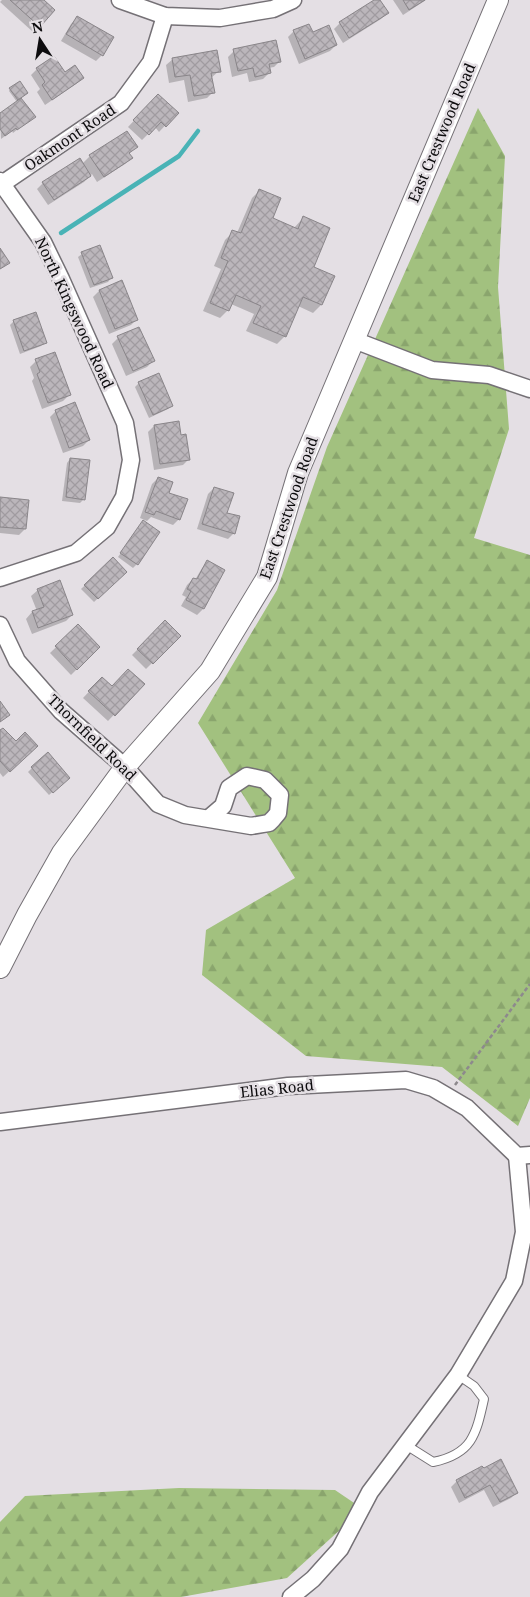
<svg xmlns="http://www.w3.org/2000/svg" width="530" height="1597" viewBox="0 0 530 1597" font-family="'Noto Serif',serif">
  <defs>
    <pattern id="forest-firs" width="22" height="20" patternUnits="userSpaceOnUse" patternTransform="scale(1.25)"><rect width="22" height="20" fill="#a2c17f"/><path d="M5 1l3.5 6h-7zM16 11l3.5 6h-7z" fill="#8aa56d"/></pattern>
    <pattern id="building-cross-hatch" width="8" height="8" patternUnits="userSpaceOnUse" patternTransform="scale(1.25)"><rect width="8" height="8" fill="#bbb6bb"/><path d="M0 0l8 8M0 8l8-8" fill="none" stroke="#a09ba0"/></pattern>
  </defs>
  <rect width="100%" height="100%" fill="#e4dfe4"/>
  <!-- forest -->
  <g fill="url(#forest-firs)">
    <polygon points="478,108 505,156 498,287 509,429 474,538 530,555 530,1098 518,1126 442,1067 306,1056 202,975 206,930 295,878 198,723 277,590 327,447"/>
    <polygon points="179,1488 335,1490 363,1509 287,1578 181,1597 0,1597 0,1522 25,1496"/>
  </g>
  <!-- shadow -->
  <g fill="#0003">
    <polygon points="2,0 42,0 54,10 33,32 0,2"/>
    <polygon points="376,0 379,0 387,13 381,19 343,43 334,29 340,23"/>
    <polygon points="393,0 426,0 403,15"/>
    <polygon points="77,18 102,55 96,61 61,41 71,24"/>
    <polygon points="294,31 312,33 336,45 330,51 299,64 288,37"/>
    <polygon points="234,51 280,61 274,67 268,68 269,73 263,79 249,82 247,73 232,77 228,57"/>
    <polygon points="173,59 219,71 211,78 213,92 207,98 188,102 184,80 169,83 166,65"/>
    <polygon points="37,69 64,74 82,78 76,84 45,105 37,92 40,89 31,75"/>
    <polygon points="10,89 20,98 34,116 13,133 12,131 1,139 0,115 17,102 9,91"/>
    <polygon points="158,95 177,113 159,132 155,127 142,140 128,127"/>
    <polygon points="126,132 136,147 129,154 131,158 125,164 97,182 92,174 84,182 48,205 37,189 43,183 82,164 90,156"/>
    <polygon points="260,190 271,218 294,228 303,218 312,267 333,276 321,305 313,313 298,306 285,336 277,344 246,331 254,314 231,304 228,310 220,318 203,311 221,269 214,266 225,240 233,232 237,233 252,198"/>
    <polygon points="82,254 111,278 108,282 90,288 78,257"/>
    <polygon points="99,291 137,319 131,325 109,334 93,297"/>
    <polygon points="14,321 45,342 41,346 20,354 10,325"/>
    <polygon points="118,338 153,361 147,367 126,376 112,344"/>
    <polygon points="36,361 69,395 63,401 42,409 32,381 34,378 30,367"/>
    <polygon points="139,383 172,406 168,409 149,418 135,387"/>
    <polygon points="56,411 89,440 83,446 63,453 50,417"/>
    <polygon points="154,426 189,459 183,465 154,470 148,432"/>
    <polygon points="70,459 84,499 80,503 62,501 67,463"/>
    <polygon points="158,478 179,519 173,525 151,517 147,521 140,518 152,484"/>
    <polygon points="214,488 234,533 228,539 197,529 208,494"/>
    <polygon points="0,498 25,529 19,535 0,533"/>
    <polygon points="143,522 137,564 133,568 118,557"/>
    <polygon points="113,559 125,572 94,602 81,589"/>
    <polygon points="208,562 224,570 203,609 197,615 181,606 186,597 182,595 187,585 193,579 195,580 202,568"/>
    <polygon points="38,590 72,615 66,621 32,634 26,619 32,612 37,611 31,596"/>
    <polygon points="165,622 179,636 146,669 132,655"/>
    <polygon points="78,626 99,647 71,675 50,653"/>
    <polygon points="102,678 112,688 143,684 108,721 83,698"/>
    <polygon points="0,732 30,752 3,777 0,773"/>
    <polygon points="32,768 65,781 49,795 28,772"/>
    <polygon points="482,1468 517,1492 511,1498 493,1507 484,1490 459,1503 451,1487 457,1481"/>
  </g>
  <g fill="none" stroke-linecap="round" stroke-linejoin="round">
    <!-- stream -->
    <polyline stroke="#49b3b6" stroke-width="4.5" points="61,233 179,156 198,131"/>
  </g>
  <!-- building -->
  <g fill="url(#building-cross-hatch)" stroke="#898589">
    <polygon points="10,0 44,0 55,10 40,27"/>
    <polygon points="374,0 380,0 389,13 349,38 339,22"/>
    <polygon points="403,0 425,0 409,10"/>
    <polygon points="77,16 114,37 103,56 66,34"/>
    <polygon points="309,24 313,32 329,25 337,45 305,59 293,30"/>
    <polygon points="276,40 281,62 269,64 271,73 255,77 253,68 238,71 233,49"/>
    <polygon points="217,50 221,72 211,73 215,93 194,96 190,75 175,77 172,58"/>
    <polygon points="54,56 65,72 75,65 84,78 52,100 42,85 45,82 36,68"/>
    <polygon points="20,81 28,93 18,100 9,88"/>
    <polygon points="158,94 179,113 166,127 161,122 149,135 133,120"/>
    <polygon points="21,98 36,117 17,130 16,128 5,136 0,129 0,113"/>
    <polygon points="127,131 138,147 129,153 133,158 104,177 89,155"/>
    <polygon points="80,158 91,176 54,200 42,182"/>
    <polygon points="259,189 281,198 273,218 298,229 303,216 330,228 314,267 335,276 322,305 303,297 286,337 253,323 261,306 236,295 229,311 210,303 228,261 221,258 232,230 241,233"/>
    <polygon points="100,245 113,278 94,285 81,252"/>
    <polygon points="0,248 10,263 0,269"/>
    <polygon points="122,280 138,320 115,329 99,290"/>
    <polygon points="36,312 47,343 24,351 13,320"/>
    <polygon points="139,327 155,361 133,371 117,336"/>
    <polygon points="55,352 71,395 48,403 37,374 40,372 35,359"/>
    <polygon points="159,373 173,406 153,415 138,382"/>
    <polygon points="75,402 90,440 69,448 55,410"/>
    <polygon points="179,421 181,435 186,434 190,460 160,464 154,425"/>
    <polygon points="70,458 90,460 85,500 66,497"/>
    <polygon points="158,477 173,482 169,493 188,499 180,520 156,511 154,515 145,512"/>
    <polygon points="214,487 234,493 227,513 240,516 235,534 202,524"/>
    <polygon points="0,497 29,500 26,529 0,527"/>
    <polygon points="143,520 160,532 138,565 120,553"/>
    <polygon points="113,557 127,572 98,599 84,585"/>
    <polygon points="207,560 225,570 204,609 186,600 191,591 187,589 193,578 197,579"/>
    <polygon points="60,580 73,615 38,628 32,611 44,607 37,589"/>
    <polygon points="165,620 181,636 153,664 137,649"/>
    <polygon points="78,624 100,647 77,670 55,646"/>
    <polygon points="128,669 145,684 115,716 88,691 102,677 112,686"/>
    <polygon points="0,701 10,715 0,722"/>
    <polygon points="3,728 16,741 25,732 38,746 10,772 0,761 0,730"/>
    <polygon points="48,752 70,778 53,793 31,767"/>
    <polygon points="501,1459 518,1493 500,1502 490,1485 465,1498 456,1480 482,1466 484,1468"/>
  </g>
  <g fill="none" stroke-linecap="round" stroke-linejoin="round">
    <!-- service casing -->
    <g stroke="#757176" stroke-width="10">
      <path id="service" d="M406,1445L433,1462C472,1454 476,1435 484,1399L474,1386L458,1375"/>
    </g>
    <!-- minor casing -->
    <g stroke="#757176" stroke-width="19">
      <g id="minor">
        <polyline points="120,0 165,16 220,18 273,9 293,0"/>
        <polyline points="0,181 43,242 61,279 125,423 131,460 124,497 107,527 76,553 0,578"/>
        <polyline points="2,184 121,103 151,62 165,16"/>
        <polyline points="354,340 432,370 489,375 530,389"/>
        <polyline points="0,625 17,661 61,711 125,767 158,804 185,815 251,826 269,823 273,819 278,813 280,795 265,780 247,776 229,788 223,806 209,818"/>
        <polyline points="0,1122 288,1086 406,1080 433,1088 467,1108 517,1156 530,1155"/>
        <polyline points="291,1597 313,1579 340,1549 370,1492 458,1375 514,1281 524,1232 517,1156"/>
      </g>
    </g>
    <!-- tertiary casing -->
    <g stroke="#757176" stroke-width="22">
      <polyline id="tertiary" points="0,968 27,915 62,853 125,767 210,671 267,577 298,473 498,0"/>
    </g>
    <!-- path -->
    <polyline stroke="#8d898d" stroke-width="2.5" stroke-dasharray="4 2.5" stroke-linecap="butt" points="455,1085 530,984"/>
    <!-- service -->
    <use href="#service" stroke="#fff" stroke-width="8"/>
    <!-- minor -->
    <use href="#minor" stroke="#fff" stroke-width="16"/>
    <!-- tertiary -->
    <use href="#tertiary" stroke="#fff" stroke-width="20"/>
  </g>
  <g text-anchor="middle" stroke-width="5" stroke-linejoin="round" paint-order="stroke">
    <!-- street labels -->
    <g font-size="15" fill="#0d0c0e" stroke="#e4dfe4">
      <text transform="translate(442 133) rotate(-67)" y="5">East Crestwood Road</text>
      <text transform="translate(70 138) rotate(-34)" y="5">Oakmont Road</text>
      <text transform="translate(74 313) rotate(65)" y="5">North Kingswood Road</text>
      <text transform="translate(289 508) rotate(-71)" y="5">East Crestwood Road</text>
      <text transform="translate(92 738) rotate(44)" y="5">Thornfield Road</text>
      <text transform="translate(277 1089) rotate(-6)" y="5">Elias Road</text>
    </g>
  </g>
  <!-- north arrow -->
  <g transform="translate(40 40) rotate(348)" stroke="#e4dfe4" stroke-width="4" paint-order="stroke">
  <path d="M0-4L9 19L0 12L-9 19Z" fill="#0d0c0e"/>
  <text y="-8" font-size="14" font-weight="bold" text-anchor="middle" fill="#0d0c0e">N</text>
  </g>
</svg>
